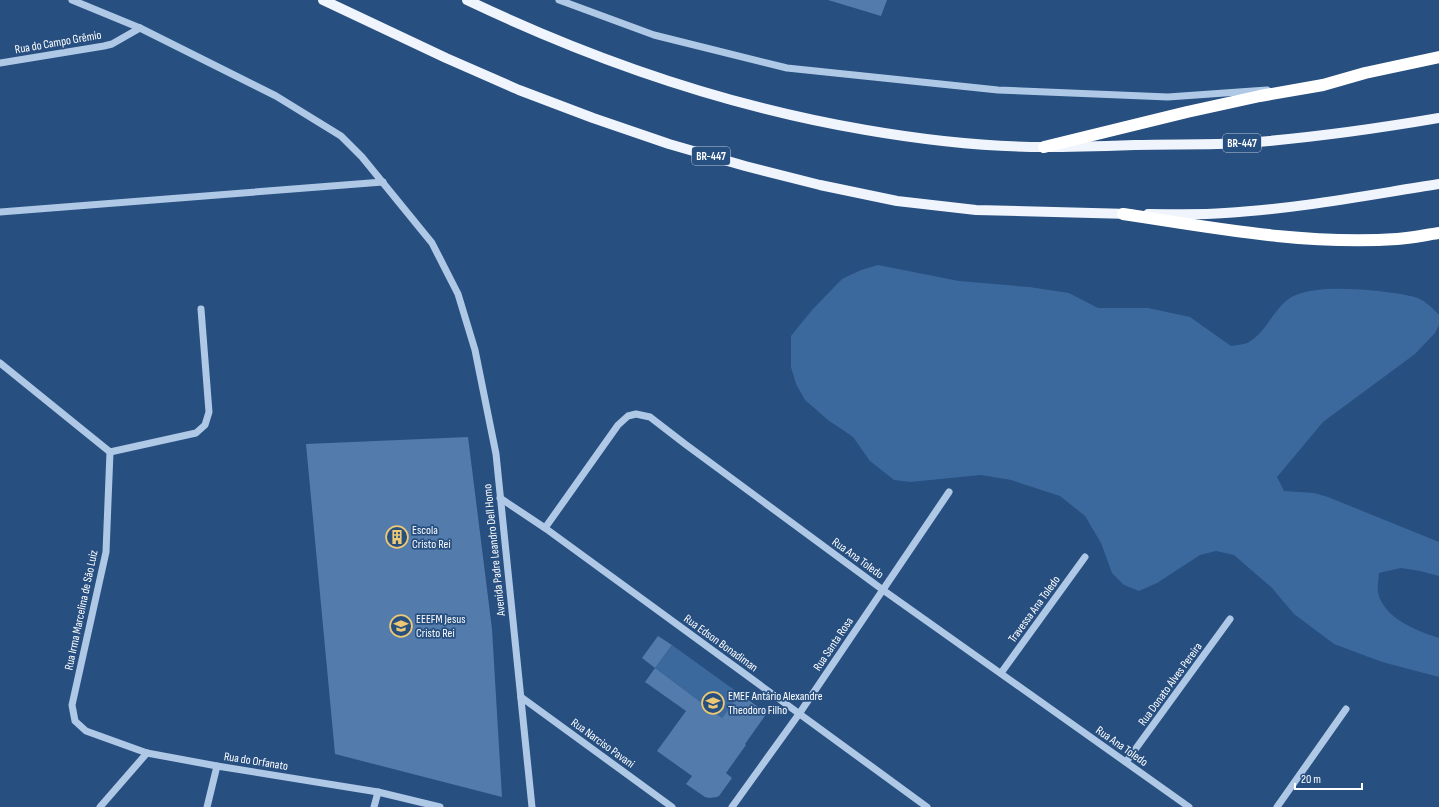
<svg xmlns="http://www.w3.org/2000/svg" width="1439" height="807" viewBox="0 0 1439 807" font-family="'Sofia Sans Condensed',sans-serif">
  <rect width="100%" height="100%" fill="#274f80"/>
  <!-- green -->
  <g fill="#3b699d">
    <path d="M878,265L959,281L1029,287L1069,293L1098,308H1148L1190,317L1231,346C1236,345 1244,345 1249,342C1265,333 1272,313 1286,301C1308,282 1372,290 1400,294C1405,295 1413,296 1418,298C1426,302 1433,308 1439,315V325L1435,333L1415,354L1323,422L1277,477L1284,491L1314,493L1328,497L1439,542V576L1420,571L1401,568L1379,573C1379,578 1377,586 1378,592C1383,618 1417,631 1439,638V677L1382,662L1334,644L1294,614L1272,588L1234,555L1216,551L1200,555L1157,583L1139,591L1124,585L1112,573L1101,543L1085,516L1060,496L1011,480L981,475L910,482L894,480L870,461L853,437L828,420L805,400L796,384L791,367V336L812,310L842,279L861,270Z"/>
    <polygon points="672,645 740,694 722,718 655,668"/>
  </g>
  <!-- building -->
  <g fill="#537bab">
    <polygon points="828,0 887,0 881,16"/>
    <polygon points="468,437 492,629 502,797 335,754 306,444"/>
    <polygon points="658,636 672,645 655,668 642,658"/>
    <polygon points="655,668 722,718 740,694 767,713 745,744 746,745 726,773 732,778 719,796 717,797 709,798 705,797 686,784 692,776 657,751 686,711 645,682"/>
  </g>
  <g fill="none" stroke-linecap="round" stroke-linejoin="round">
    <!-- minor -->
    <g stroke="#aec8e6" stroke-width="7">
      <polyline points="72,0 140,28 276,96 341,136 362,157 432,243 458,294 475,350 496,454 532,807"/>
      <polyline points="559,0 654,35 787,68 998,90 1168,97 1267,90"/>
      <polyline points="0,63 104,46 112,44 140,28"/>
      <polyline points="0,212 383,182"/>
      <polyline points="0,363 110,452 106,552 72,705 75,721 86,731 147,753 217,766 378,792 440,807"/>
      <polyline points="110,452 196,433 205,425 209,412 201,309"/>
      <polyline points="500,498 545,528 927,807"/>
      <polyline points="545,528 618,425 628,416 636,414 650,417 685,444 883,590 1189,807"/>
      <polyline points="1001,673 1085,557"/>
      <polyline points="521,697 672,807"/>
      <polyline points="1126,762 1230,619"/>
      <polyline points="100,807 147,753"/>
      <polyline points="207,807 217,766"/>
      <polyline points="374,807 378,792"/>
      <polyline points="732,807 799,714 949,492"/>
      <polyline points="1277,807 1346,709"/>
    </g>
    <!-- major -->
    <g stroke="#eff4fd" stroke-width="10">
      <polyline points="323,0 446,58 519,90 593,118 669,144 745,166 820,185 897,201 976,210 1130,214"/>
      <path d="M467,0C595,61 725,106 866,130C924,140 985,147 1045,147C1075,147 1105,146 1135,145C1172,144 1209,145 1245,143C1310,138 1375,129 1439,118"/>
      <path d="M1148,214C1174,214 1199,215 1225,213C1297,209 1368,195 1439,184"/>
    </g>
    <!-- highway -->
    <g stroke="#fff" stroke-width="12">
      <polyline points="1044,147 1187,112 1260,96 1323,85 1365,73 1439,57"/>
      <path d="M1123,214C1215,228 1303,245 1397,239C1411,238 1425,235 1439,233"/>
    </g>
  </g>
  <!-- icons -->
  <defs>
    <g id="building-ring" transform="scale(1.15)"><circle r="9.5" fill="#274f80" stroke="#eec974" stroke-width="1.5"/><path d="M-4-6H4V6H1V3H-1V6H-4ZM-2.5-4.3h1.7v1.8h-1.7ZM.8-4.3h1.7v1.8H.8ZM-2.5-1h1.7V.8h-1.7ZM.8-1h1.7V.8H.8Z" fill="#eec974"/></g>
    <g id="school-ring" transform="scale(1.15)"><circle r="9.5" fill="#274f80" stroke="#eec974" stroke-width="1.5"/><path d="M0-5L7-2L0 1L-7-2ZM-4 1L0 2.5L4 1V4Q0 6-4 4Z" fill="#eec974"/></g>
  </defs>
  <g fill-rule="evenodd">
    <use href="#building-ring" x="397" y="537"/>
    <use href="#school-ring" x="401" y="626"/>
    <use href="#school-ring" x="713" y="703"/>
  </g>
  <g text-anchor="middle" stroke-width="3.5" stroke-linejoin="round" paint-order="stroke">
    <!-- shield labels -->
    <g fill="#274f80" stroke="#becad9" stroke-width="1">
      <rect x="1223" y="134" width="38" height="18" rx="3"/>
      <rect x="692" y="147" width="38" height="18" rx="3"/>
    </g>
    <g font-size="11" font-weight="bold" fill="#fff">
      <text x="1242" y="147">BR-447</text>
      <text x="711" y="160">BR-447</text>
    </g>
    <!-- street labels -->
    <g font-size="12" fill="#fff" stroke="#274f80">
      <text transform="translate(58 42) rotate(-10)" y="4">Rua do Campo Grêmio</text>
      <text transform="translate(494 550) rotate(-96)" y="4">Avenida Padre Leandro Dell Homo</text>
      <text transform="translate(858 558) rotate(36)" y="4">Rua Ana Toledo</text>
      <text transform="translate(1034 609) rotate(-54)" y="4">Travessa Ana Toledo</text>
      <text transform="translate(81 610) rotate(-78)" y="4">Rua Irma Marcelina de São Luiz</text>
      <text transform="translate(721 643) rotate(36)" y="4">Rua Edson Bonadiman</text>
      <text transform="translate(833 644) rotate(-56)" y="4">Rua Santa Rosa</text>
      <text transform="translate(1170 684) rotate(-54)" y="4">Rua Donato Alves Pereira</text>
      <text transform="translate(603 743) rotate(36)" y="4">Rua Narciso Pavani</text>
      <text transform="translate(1122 746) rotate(35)" y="4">Rua Ana Toledo</text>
      <text transform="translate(256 761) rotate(9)" y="4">Rua do Orfanato</text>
    </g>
    <!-- poi labels -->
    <g font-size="12" fill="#fff" stroke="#274f80" text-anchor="start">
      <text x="412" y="534">Escola<tspan x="412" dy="14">Cristo Rei</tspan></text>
      <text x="416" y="623">EEEFM Jesus<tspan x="416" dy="14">Cristo Rei</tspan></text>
      <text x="728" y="700">EMEF Antário Alexandre<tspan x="728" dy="14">Theodoro Filho</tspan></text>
    </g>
  </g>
  <!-- scale -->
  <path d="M1295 783v6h67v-6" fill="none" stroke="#ffffff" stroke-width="2"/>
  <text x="1301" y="783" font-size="12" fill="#ffffff" stroke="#274f80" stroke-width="3" paint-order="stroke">20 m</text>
</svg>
